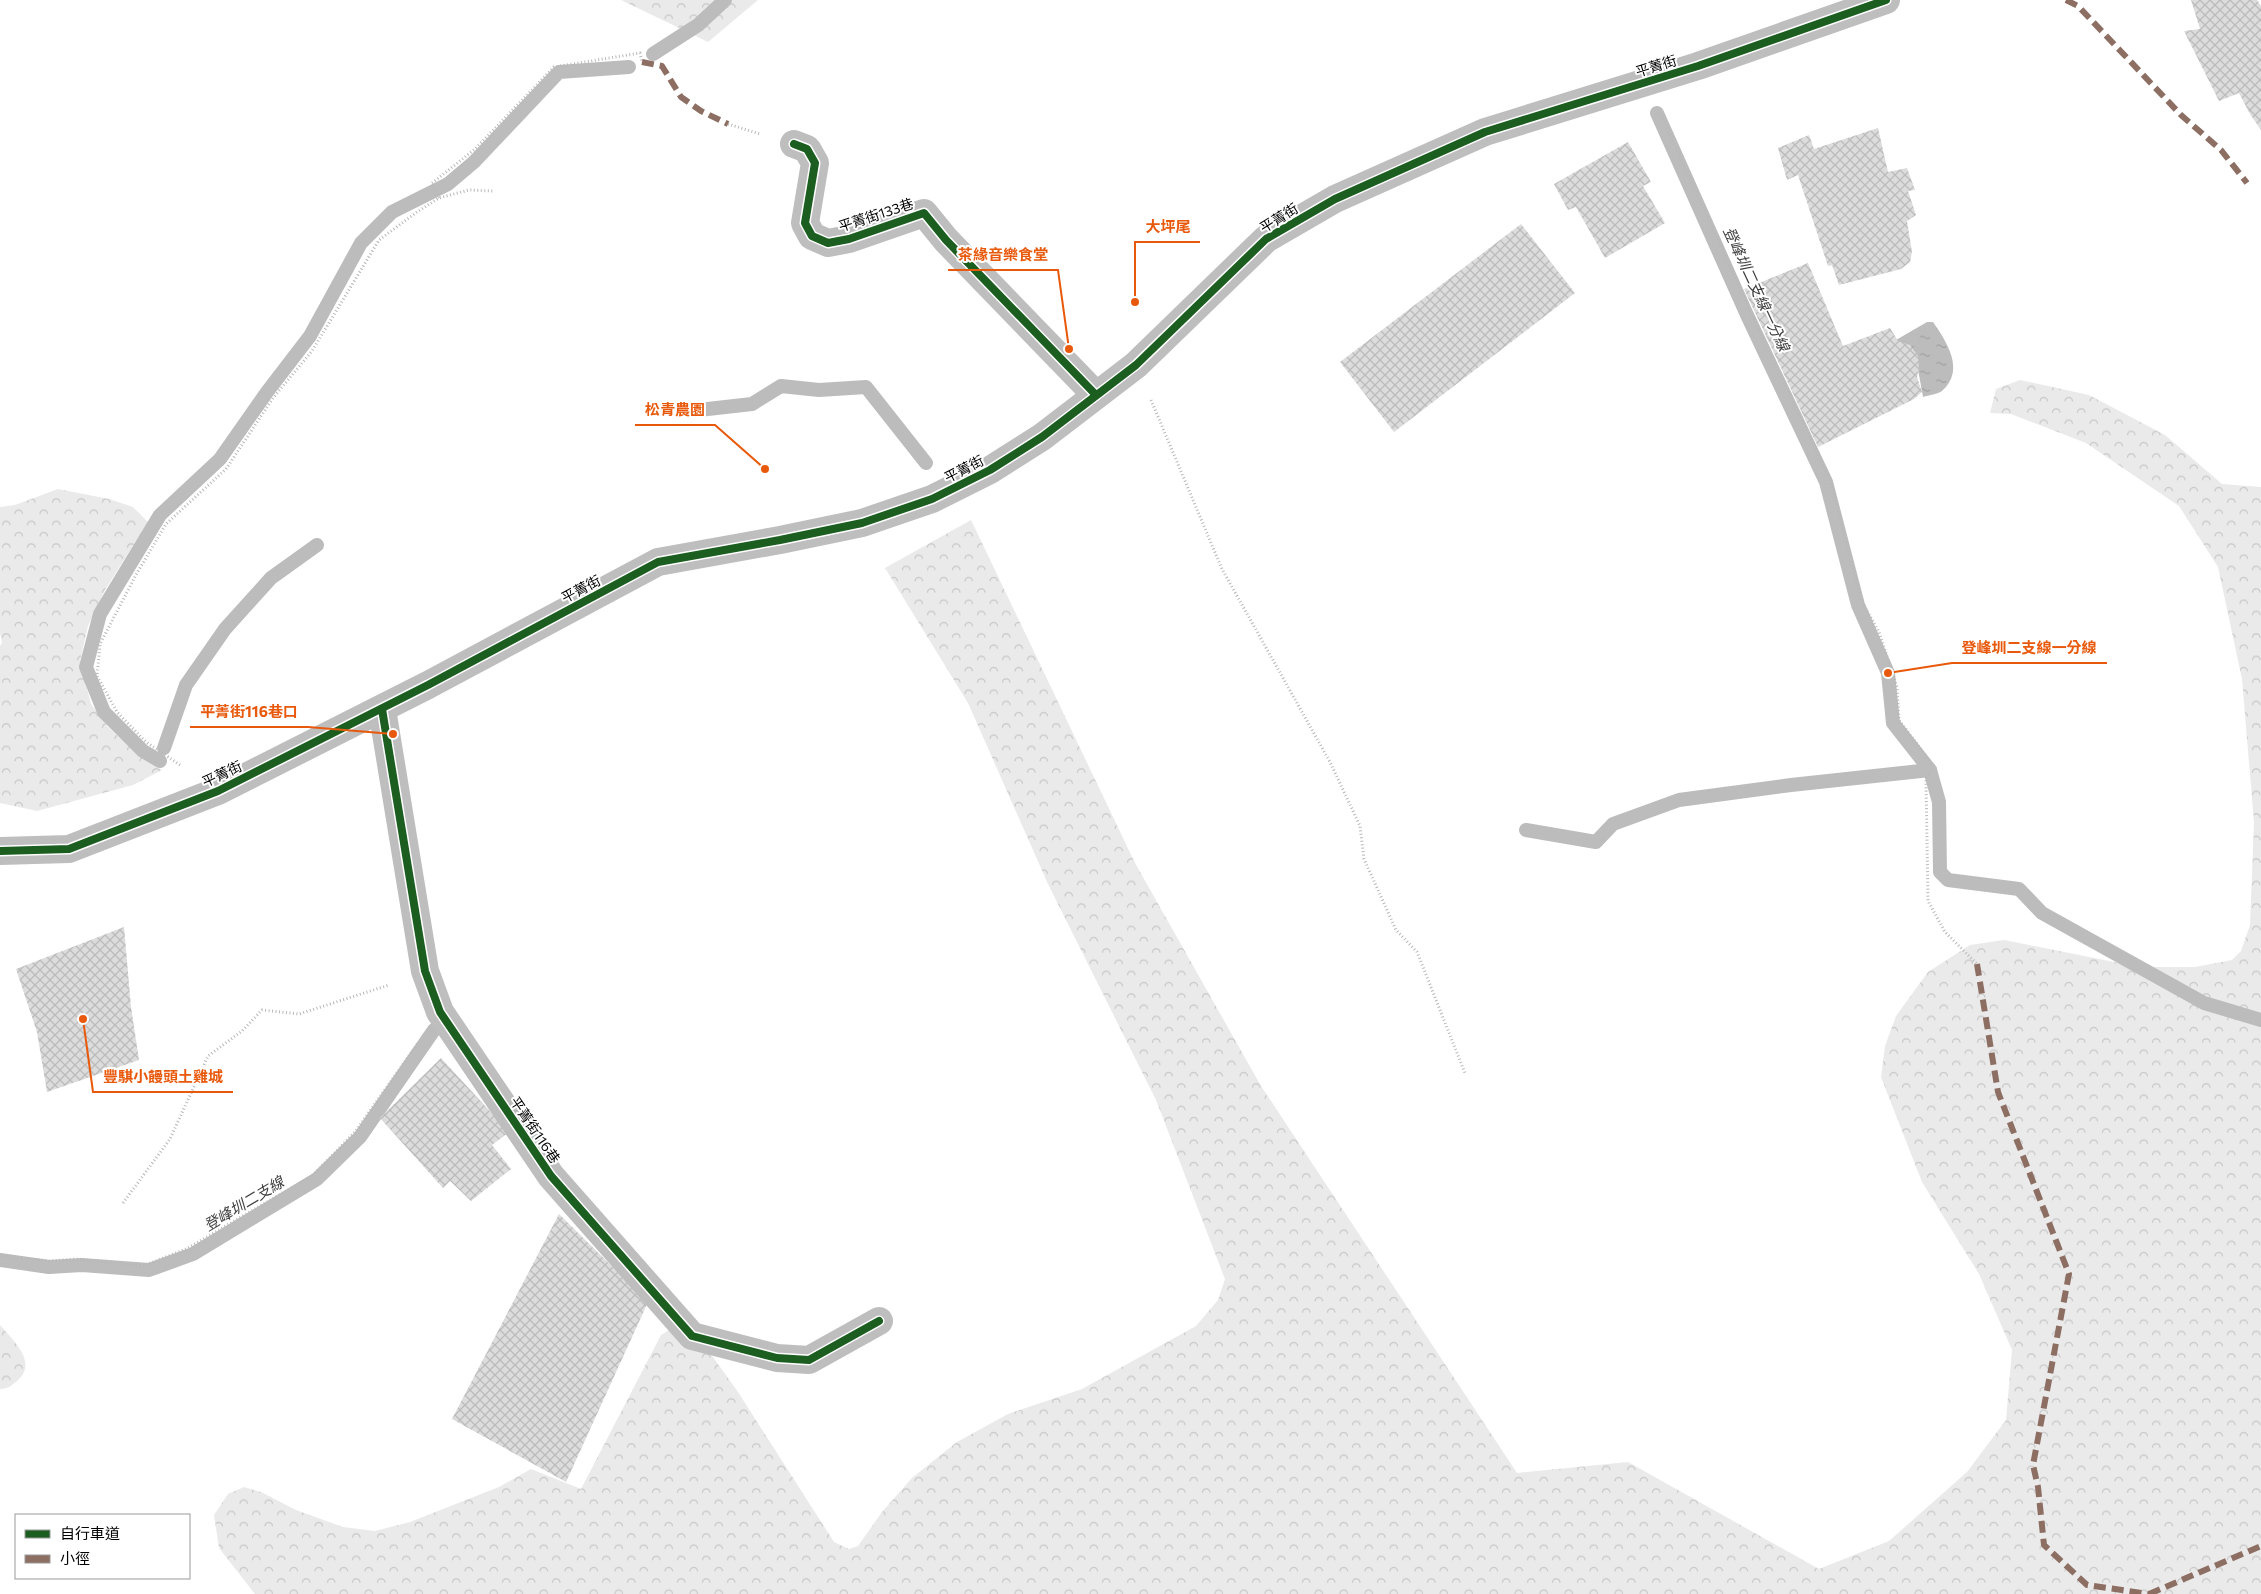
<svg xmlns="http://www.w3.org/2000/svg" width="2261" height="1594" viewBox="0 0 2261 1594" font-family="Commissioner,'Noto Sans TC',sans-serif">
  <defs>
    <pattern id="forest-crowns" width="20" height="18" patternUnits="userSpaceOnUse" patternTransform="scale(1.25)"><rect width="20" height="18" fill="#eaeaea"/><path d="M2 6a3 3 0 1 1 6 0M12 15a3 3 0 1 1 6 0" fill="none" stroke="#c7c7c7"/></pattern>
    <pattern id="water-ripples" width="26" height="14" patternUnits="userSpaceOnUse" patternTransform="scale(1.25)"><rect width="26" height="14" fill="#bcbcbc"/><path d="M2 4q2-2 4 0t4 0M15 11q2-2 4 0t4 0" fill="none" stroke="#a0a0a0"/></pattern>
    <pattern id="building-cross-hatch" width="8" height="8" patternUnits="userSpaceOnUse" patternTransform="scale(1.25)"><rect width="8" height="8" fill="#dcdcdc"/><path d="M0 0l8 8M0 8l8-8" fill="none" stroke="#bbb"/></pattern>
  </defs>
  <rect width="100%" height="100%" fill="#fff"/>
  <!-- forest -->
  <g fill="url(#forest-crowns)">
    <polygon points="621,0 758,0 708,42"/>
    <polygon points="2020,380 2089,395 2165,435 2222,484 2261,487 2261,1594 255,1594 219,1548 214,1515 228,1494 244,1487 261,1492 296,1510 343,1527 375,1531 410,1522 499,1487 531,1469 581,1489 661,1335 674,1327 710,1353 738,1392 834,1542 849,1549 858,1546 882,1512 912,1478 957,1442 1008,1414 1082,1389 1196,1326 1218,1300 1225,1279 1156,1100 1048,884 968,703 885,568 971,520 1135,863 1261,1086 1517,1473 1628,1462 1819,1569 1889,1541 1967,1472 2006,1420 2012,1350 1979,1274 1922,1182 1881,1077 1885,1046 1896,1016 1928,972 1970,945 2004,940 2139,967 2195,967 2232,960 2241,951 2250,925 2254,822 2242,679 2218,567 2179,506 2086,443 2011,414 1990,413 1996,389"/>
    <polygon points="58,489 109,499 133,507 148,522 105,590 88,626 80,661 91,704 108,727 135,752 162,770 133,785 37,811 0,803 0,646 2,643 0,633 0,507 15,505"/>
    <path d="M0,1325C13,1340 39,1363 17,1381C11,1386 8,1389 0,1389Z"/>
  </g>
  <!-- water -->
  <path fill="url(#water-ripples)" d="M1927,322H1933C1946,341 1966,370 1942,391C1938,394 1929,395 1923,397L1917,364L1896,340Z"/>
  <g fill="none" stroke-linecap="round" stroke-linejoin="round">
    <!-- stream -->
    <g stroke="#bcbcbc" stroke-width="14">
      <polyline points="653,54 698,25 725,0"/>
      <polyline points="1657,113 1747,315 1826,482 1858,605 1888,673 1893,723 1930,770 1939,802 1940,872 1948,880 2019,889 2042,913 2204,1003 2261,1020"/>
      <polyline points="690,411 752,404 781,386 819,390 866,387 926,463"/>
      <polyline points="164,748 186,685 225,629 271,578 317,545"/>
      <polyline points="160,761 143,751 104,712 86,667 100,614 160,515 220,459 267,392 310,336 361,243 392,212 448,184 474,162 559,72 629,67"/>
      <polyline points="1526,830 1596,842 1613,824 1679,800 1791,785 1930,770"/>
      <polyline points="0,1260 49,1267 82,1265 149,1270 193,1254 317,1179 360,1137 434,1030"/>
    </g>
  </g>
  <!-- building -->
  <g fill="url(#building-cross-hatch)">
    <polygon points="2191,0 2257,0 2261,6 2261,130 2250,114 2239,93 2219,101 2184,31 2200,29"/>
    <polygon points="1878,128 1888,172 1907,168 1915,190 1908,191 1916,215 1907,221 1912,252 1910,262 1901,269 1839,285 1832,265 1828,266 1798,175 1787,180 1778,148 1809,135 1814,149"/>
    <polygon points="1628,142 1651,182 1643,186 1665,223 1605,258 1576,207 1568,210 1554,184"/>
    <polygon points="1521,224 1575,293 1394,432 1340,362"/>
    <polygon points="1808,263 1843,346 1890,328 1898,341 1910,345 1918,356 1919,369 1917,377 1922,392 1914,399 1818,447 1744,289"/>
    <polygon points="124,927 131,1007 139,1060 47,1092 37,1032 16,969"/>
    <polygon points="441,1058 509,1132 492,1145 511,1169 471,1201 450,1181 443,1188 380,1118"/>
    <polygon points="559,1214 648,1302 566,1482 452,1419"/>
  </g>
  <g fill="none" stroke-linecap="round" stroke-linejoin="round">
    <!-- path -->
    <g stroke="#b8b8b8" stroke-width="3" stroke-dasharray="1 2.5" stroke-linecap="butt">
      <polyline points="1661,115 1757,326 1831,482 1862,602 1879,632 1897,687 1899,720 1934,767 1926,779 1928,901 1945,932 1977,964"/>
      <polyline points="728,124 760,134"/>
      <polyline points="439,198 431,184 475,149 554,67 640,53 642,62"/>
      <polyline points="1151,400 1222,569 1330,762 1360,826 1364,859 1396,930 1417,952 1465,1073"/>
      <polyline points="180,765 146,742 117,712 97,676 100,644 137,573 166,524 226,469 273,398 312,351 379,240 417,212 439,198 469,190 493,191"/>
      <polyline points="123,1203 170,1139 208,1056 242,1031 262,1010 299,1014 389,985"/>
      <polyline points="0,1256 50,1261 75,1259 143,1266 186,1249 312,1176 355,1132 418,1043"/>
    </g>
    <!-- minor -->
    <g stroke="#bebebe" stroke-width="28">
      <polyline points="794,144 807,149 815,163 805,223 812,236 828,243 849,239 924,213 946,240 1096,395"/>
      <polyline points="382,709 425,971 440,1012 551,1176 692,1336 777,1358 809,1360 879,1321"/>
      <polyline points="0,851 69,849 218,791 428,685 658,562 780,540 862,523 932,499 990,470 1042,437 1136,365 1266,239 1335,199 1485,132 1698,66 1886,0"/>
    </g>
    <!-- quiet -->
    <g stroke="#8d6e63" stroke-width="6" stroke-dasharray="12 6" stroke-linecap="butt">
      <polyline points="2066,0 2078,6 2181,115 2221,150 2247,183"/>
      <polyline points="642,62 662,66 681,97 701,111 728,124"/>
      <polyline points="1977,964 1998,1092 2069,1274 2033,1465 2038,1487 2044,1545 2087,1585 2149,1594"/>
      <polyline points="2149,1594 2261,1546"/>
    </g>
    <!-- cycleway casing -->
    <g stroke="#fff" stroke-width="11">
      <g id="cycleway">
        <polyline points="794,144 807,149 815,163 805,223 812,236 828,243 849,239 924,213 946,240 1096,395"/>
        <polyline points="382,709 425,971 440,1012 551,1176 692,1336 777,1358 809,1360 879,1321"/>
        <polyline points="0,851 69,849 218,791 428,685 658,562 780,540 862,523 932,499 990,470 1042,437 1136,365 1266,239 1335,199 1485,132 1698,66 1886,0"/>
      </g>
    </g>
    <!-- cycleway -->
    <use href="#cycleway" stroke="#1b5e20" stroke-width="8"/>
  </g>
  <g text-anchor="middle" stroke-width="4" stroke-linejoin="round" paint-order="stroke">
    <!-- street labels -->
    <g font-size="14" fill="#000" stroke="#fff">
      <text transform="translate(1656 66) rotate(-17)" y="5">平菁街</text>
      <text transform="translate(876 215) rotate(-18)" y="5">平菁街133巷</text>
      <text transform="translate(1279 218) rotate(-32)" y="5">平菁街</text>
      <text transform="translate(964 469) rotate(-27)" y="5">平菁街</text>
      <text transform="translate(581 589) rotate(-28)" y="5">平菁街</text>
      <text transform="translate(222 774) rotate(-25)" y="5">平菁街</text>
      <text transform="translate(535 1130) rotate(56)" y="5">平菁街116巷</text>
    </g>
    <!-- water labels -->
    <g font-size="15" font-style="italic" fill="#404040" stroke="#fff">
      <text transform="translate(1756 289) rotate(65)" y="5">登峰圳二支線一分線</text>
      <text transform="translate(244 1204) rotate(-31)" y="5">登峰圳二支線</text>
    </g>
  </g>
  <!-- callouts -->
  <path fill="none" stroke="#e8590c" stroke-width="2" d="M1135 302L1135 242H1200M1069 349L1058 270H948M765 469L715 425H635M1888 673L1952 663H2107M393 734L308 727H190M83 1019L93 1092H233"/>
  <g fill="#e8590c" stroke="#fff" stroke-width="2">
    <circle cx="1135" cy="302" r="5"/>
    <circle cx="1069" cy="349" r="5"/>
    <circle cx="765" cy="469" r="5"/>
    <circle cx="1888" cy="673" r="5"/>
    <circle cx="393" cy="734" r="5"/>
    <circle cx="83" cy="1019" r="5"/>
  </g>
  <g font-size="15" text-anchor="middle" font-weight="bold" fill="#e8590c" stroke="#fff" stroke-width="4" stroke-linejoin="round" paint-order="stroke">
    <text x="1168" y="232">大坪尾</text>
    <text x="1003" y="260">茶緣音樂食堂</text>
    <text x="675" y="415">松青農園</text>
    <text x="2029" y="653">登峰圳二支線一分線</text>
    <text x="249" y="717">平菁街116巷口</text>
    <text x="163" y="1082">豐騏小饅頭土雞城</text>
  </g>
  <!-- legend -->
  <rect x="15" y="1514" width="175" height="65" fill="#ffffff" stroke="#999999"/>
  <rect x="25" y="1530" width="25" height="8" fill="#1b5e20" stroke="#999999"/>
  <text x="60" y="1539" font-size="15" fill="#000000">自行車道</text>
  <rect x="25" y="1555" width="25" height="8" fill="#8d6e63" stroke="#999999"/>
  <text x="60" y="1564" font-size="15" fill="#000000">小徑</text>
</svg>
